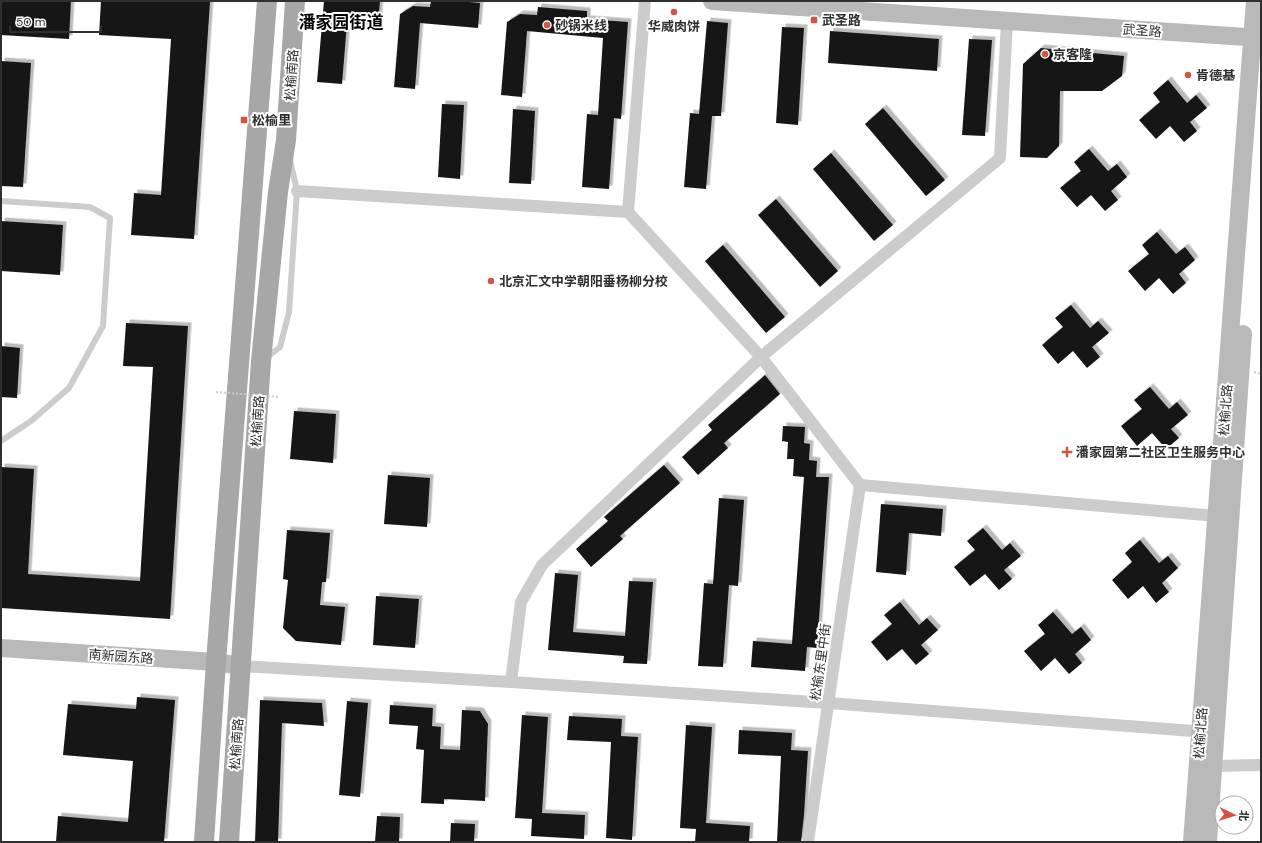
<svg xmlns="http://www.w3.org/2000/svg" width="1262" height="843" viewBox="0 0 1262 843" font-family="'DM Sans','Noto Sans SC',sans-serif">
  <defs>
    <filter id="shadow"><feDropShadow dx="3.5" dy="-3.5" stdDeviation="0" flood-color="#0004"/></filter>
  </defs>
  <rect width="100%" height="100%" fill="#fff"/>
  <!-- building -->
  <g fill="#161616" filter="url(#shadow)">
    <polygon points="2,1 71,1 69,39 1,35"/>
    <polygon points="101,1 210,2 194,239 131,235 134,193 161,195 171,39 99,35"/>
    <polygon points="324,1 380,1 378,25 347,23 342,84 317,82"/>
    <polygon points="431,1 459,1 480,3 478,28 420,23 415,89 394,87 400,14 413,6 430,7"/>
    <polygon points="538,7 587,11 587,19 628,22 621,119 614,118 609,189 582,187 587,114 598,115 603,38 527,31 522,97 501,95 507,22 520,14 537,15"/>
    <polygon points="707,21 728,23 721,116 712,116 706,189 684,187 690,113 699,114"/>
    <polygon points="782,27 804,28 798,125 776,123"/>
    <polygon points="830,31 939,39 937,71 828,63"/>
    <polygon points="969,39 992,40 985,136 962,135"/>
    <polygon points="1041,48 1124,56 1122,76 1102,91 1060,91 1059,146 1047,158 1020,157 1023,64"/>
    <polygon points="1,61 31,63 23,187 1,186"/>
    <polygon points="1168,80 1187,103 1196,95 1207,108 1190,122 1197,131 1184,142 1170,126 1156,139 1139,120 1160,102 1153,93"/>
    <polygon points="442,104 464,105 460,179 438,177"/>
    <polygon points="883,108 945,180 926,196 865,124"/>
    <polygon points="513,109 535,111 531,184 509,183"/>
    <polygon points="1089,149 1108,171 1117,164 1127,177 1111,191 1118,200 1105,211 1091,195 1077,207 1060,188 1081,171 1074,162"/>
    <polygon points="831,153 893,225 874,241 813,169"/>
    <polygon points="776,199 838,271 820,287 758,215"/>
    <polygon points="1,221 63,225 60,275 1,271"/>
    <polygon points="1157,232 1176,254 1185,247 1195,260 1179,274 1186,283 1173,294 1159,278 1145,291 1128,271 1149,254 1142,245"/>
    <polygon points="723,245 785,317 766,333 705,261"/>
    <polygon points="1071,305 1090,328 1098,321 1109,333 1092,347 1100,357 1087,368 1073,351 1058,364 1042,345 1063,327 1055,318"/>
    <polygon points="126,323 188,326 170,619 1,608 1,467 34,469 28,574 140,581 153,367 123,366"/>
    <polygon points="1,346 20,348 17,398 1,397"/>
    <polygon points="765,375 780,394 724,443 728,448 698,475 682,457 712,430 708,425"/>
    <polygon points="1150,387 1169,409 1177,402 1188,415 1171,429 1179,438 1166,449 1152,433 1137,446 1121,426 1142,409 1134,400"/>
    <polygon points="294,411 336,414 333,463 290,459"/>
    <polygon points="783,426 805,427 804,443 810,444 809,460 817,461 816,477 829,477 817,648 807,647 805,671 751,667 753,641 792,644 804,477 793,476 794,459 787,459 788,442 782,441"/>
    <polygon points="664,465 680,483 620,536 623,539 591,567 576,549 608,521 604,517"/>
    <polygon points="388,475 430,478 427,527 384,524"/>
    <polygon points="719,498 744,500 738,586 729,585 723,667 698,666 704,583 713,584"/>
    <polygon points="881,504 943,509 941,536 909,533 906,575 876,572"/>
    <polygon points="983,528 1002,550 1010,543 1021,556 1004,570 1012,579 999,590 985,574 970,586 954,567 975,550 967,541"/>
    <polygon points="287,530 330,533 326,582 322,582 320,605 345,607 341,645 296,641 283,628 288,580 283,579"/>
    <polygon points="1140,540 1159,563 1168,556 1178,568 1162,583 1169,592 1156,603 1143,586 1128,599 1112,580 1132,562 1125,553"/>
    <polygon points="555,573 578,575 573,632 625,636 629,581 653,582 647,664 623,663 624,656 548,650"/>
    <polygon points="376,596 419,599 415,648 373,645"/>
    <polygon points="900,602 919,625 927,618 938,630 921,645 929,654 916,665 902,649 887,661 871,642 892,624 884,615"/>
    <polygon points="1053,612 1072,634 1081,627 1091,640 1075,654 1082,663 1069,674 1055,658 1041,671 1024,651 1045,634 1038,625"/>
    <polygon points="137,697 175,700 164,842 56,842 58,816 128,822 133,761 63,755 68,704 136,709"/>
    <polygon points="260,700 322,703 324,726 282,723 278,842 255,842"/>
    <polygon points="347,701 368,703 360,797 339,795"/>
    <polygon points="390,705 433,708 432,726 441,727 440,749 460,750 462,710 480,711 488,724 485,801 444,799 444,804 421,803 424,750 416,749 418,726 389,724"/>
    <polygon points="522,715 548,717 542,813 585,815 584,839 531,836 532,819 515,818"/>
    <polygon points="569,716 622,719 621,736 638,737 632,840 606,838 611,742 567,740"/>
    <polygon points="686,725 712,727 706,823 750,826 749,842 695,842 696,829 680,828"/>
    <polygon points="739,730 792,733 791,750 808,751 804,815 801,842 777,842 781,756 738,754"/>
    <polygon points="377,816 400,817 399,842 375,842"/>
    <polygon points="451,823 475,824 474,842 450,842"/>
  </g>
  <g fill="none" stroke-linecap="round" stroke-linejoin="round">
    <!-- path -->
    <polyline stroke="#ccc" stroke-width="2" stroke-dasharray="2 2" stroke-linecap="butt" points="1254,372 1261,374"/>
    <!-- lane -->
    <g stroke="#ccc" stroke-width="6">
      <polyline points="1,201 90,207 110,218 103,326 69,388 31,421 1,441"/>
      <polyline points="266,358 280,347 289,312 297,191 290,160"/>
    </g>
    <!-- street -->
    <g stroke="#ccc" stroke-width="12">
      <polyline points="645,1 628,212 761,357 860,485 1217,516"/>
      <polyline points="297,191 628,212"/>
      <polyline points="241,666 511,682 828,703 1206,732"/>
      <polyline points="511,682 521,602 542,565 761,357 1000,158 1007,21"/>
      <polyline points="1213,766 1261,765"/>
      <polyline points="808,842 860,485"/>
    </g>
    <!-- secondary -->
    <g stroke="#b9b9b9" stroke-width="18">
      <polyline points="712,1 1261,38"/>
      <polyline points="1,648 216,662 241,666"/>
      <polyline points="1192,842 1255,1"/>
      <polyline points="1208,842 1243,334"/>
    </g>
    <!-- primary -->
    <g stroke="#a7a7a7" stroke-width="20">
      <polyline points="204,842 216,662 267,1"/>
      <polyline points="229,842 261,361 278,192 286,140 295,1"/>
    </g>
    <!-- path-bridge -->
    <polyline stroke="#ccc" stroke-width="2" stroke-dasharray="2 2" stroke-linecap="butt" points="216,392 279,397"/>
  </g>
  <!-- markers -->
  <g fill="#d45343" stroke="#fff" stroke-width="1.5">
    <circle cx="674" cy="12" r="4"/>
    <rect x="810" y="16" width="8" height="8" rx="2"/>
    <circle cx="547" cy="25" r="4"/>
    <circle cx="1045" cy="54" r="4"/>
    <circle cx="1188" cy="75" r="4"/>
    <rect x="240" y="116" width="8" height="8" rx="2"/>
    <circle cx="491" cy="281" r="4"/>
    <path d="M1065 446h4v4h4v4h-4v4h-4v-4h-4v-4h4z"/>
  </g>
  <g text-anchor="middle" stroke-width="4" stroke-linejoin="round" paint-order="stroke">
    <!-- poi labels -->
    <g font-size="13" font-weight="bold" fill="#2f2f2f" stroke="#fff" text-anchor="start">
      <text x="822" y="25">武圣路</text>
      <text x="555" y="30">砂锅米线</text>
      <text x="674" y="31" text-anchor="middle">华威肉饼</text>
      <text x="1053" y="59">京客隆</text>
      <text x="1196" y="80">肯德基</text>
      <text x="252" y="125">松榆里</text>
      <text x="499" y="286">北京汇文中学朝阳垂杨柳分校</text>
      <text x="1076" y="457">潘家园第二社区卫生服务中心</text>
    </g>
    <!-- street labels -->
    <g font-size="13" fill="#2f2f2f" stroke="#fff">
      <text transform="translate(1142 30) rotate(4)" y="5">武圣路</text>
      <text transform="translate(291 75) rotate(-86)" y="5">松榆南路</text>
      <text transform="translate(1225 410) rotate(-86)" y="5">松榆北路</text>
      <text transform="translate(257 421) rotate(-86)" y="5">松榆南路</text>
      <text transform="translate(121 656) rotate(4)" y="5">南新园东路</text>
      <text transform="translate(820 662) rotate(-82)" y="5">松榆东里中街</text>
      <text transform="translate(1200 733) rotate(-86)" y="5">松榆北路</text>
      <text transform="translate(236 744) rotate(-86)" y="5">松榆南路</text>
    </g>
    <!-- district labels -->
    <g font-size="17" font-weight="bold" fill="#000" stroke="#fff">
      <text x="341" y="28">潘家园街道</text>
    </g>
  </g>
  <!-- border -->
  <rect width="1262" height="843" fill="none" stroke="#2f2f2f" stroke-width="4"/>
  <!-- north arrow -->
  <g transform="translate(1234 815) rotate(94)"><circle r="19" fill="#ffffff" stroke="#acacac"/>
  <path d="M0-3L7 15L0 10L-7 15Z" fill="#d45343"/>
  <text y="-6" font-size="11" font-weight="bold" text-anchor="middle" fill="#2f2f2f">北</text>
  </g>
  <!-- scale -->
  <path d="M10 26v6h91v-6" fill="none" stroke="#2f2f2f" stroke-width="2"/>
  <text x="16" y="26" font-size="12" fill="#2f2f2f" stroke="#ffffff" stroke-width="3" paint-order="stroke">50 m</text>
</svg>
